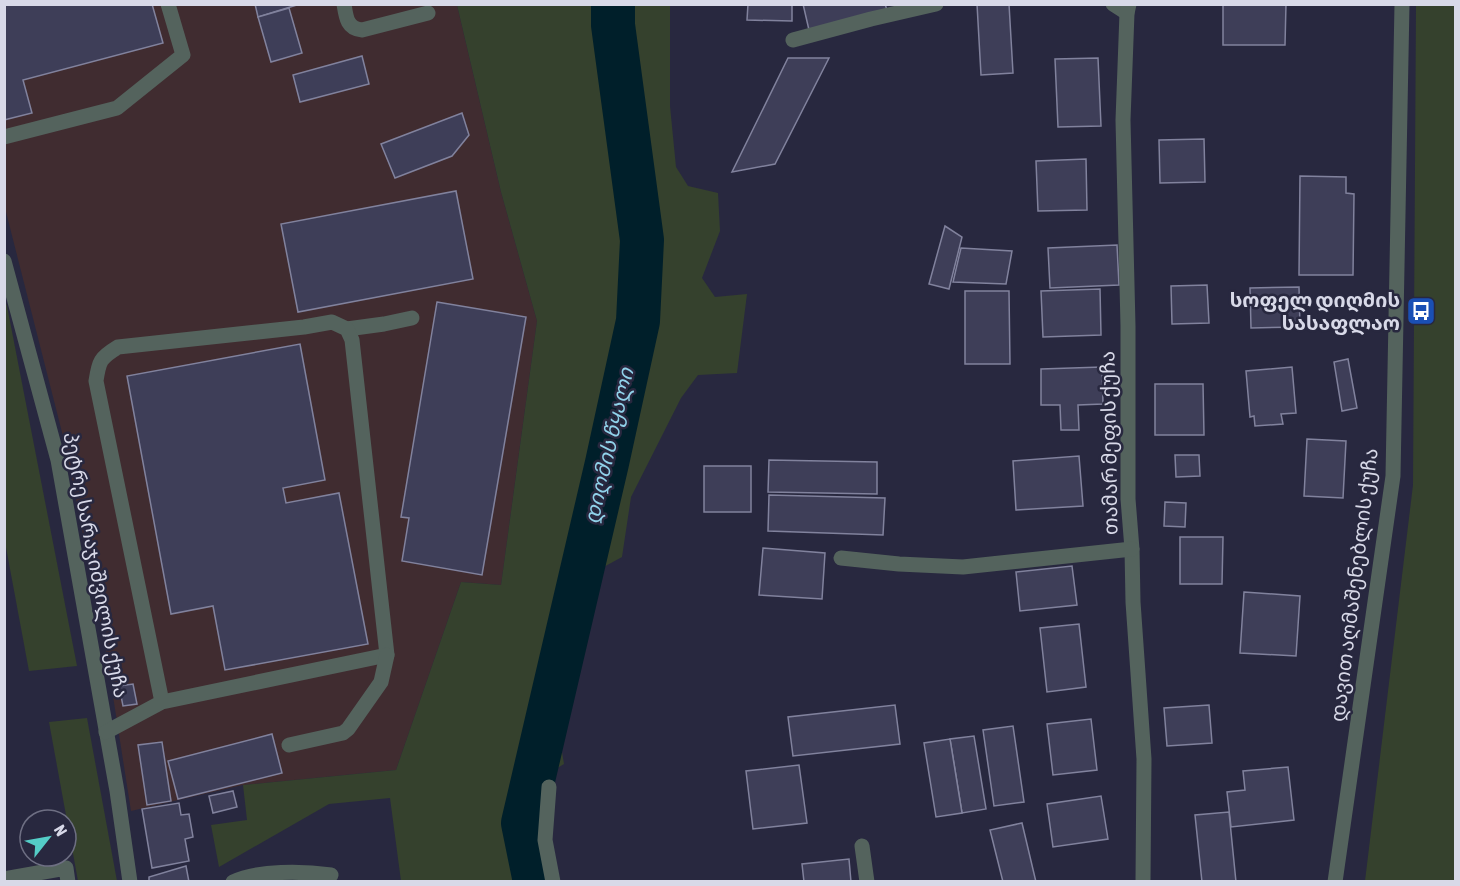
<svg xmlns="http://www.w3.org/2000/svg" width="1460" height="886" viewBox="0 0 1460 886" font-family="'Asap Condensed','Noto Sans Georgian',sans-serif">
  <rect width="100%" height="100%" fill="#28283f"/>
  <!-- industrial -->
  <polygon fill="#402c30" points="4,5 457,5 501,192 537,321 501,585 461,582 396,770 243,785 131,811 105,645 65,444 5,208"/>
  <!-- green -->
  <g fill="#35412d">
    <polygon points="457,5 670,5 670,106 676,167 688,186 718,193 720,231 702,278 715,297 747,294 737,373 698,375 681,398 631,497 622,557 600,569 559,734 564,764 544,776 534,822 544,881 401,881 390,798 329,804 219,867 211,825 247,820 243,785 396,770 461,582 501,585 537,321 501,192"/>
    <polygon points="1416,5 1456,5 1455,881 1365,881 1413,485"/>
    <polygon points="4,298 7,306 77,666 29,671 5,542"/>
    <polygon points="87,718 117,881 78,881 49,722"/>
  </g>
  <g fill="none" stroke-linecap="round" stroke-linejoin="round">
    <!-- river -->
    <polyline stroke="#001f2a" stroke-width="44" points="535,882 523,823 607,463 638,321 642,240 613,25 613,4"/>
  </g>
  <!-- building -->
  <g fill="#3e3e58" stroke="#81829d" stroke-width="1.5">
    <polygon points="4,4 152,4 163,43 23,80 32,113 4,120"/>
    <polygon points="255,4 300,4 258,17"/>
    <polygon points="748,4 792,4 792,21 747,20"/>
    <polygon points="803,4 885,4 887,10 809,30"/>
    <polygon points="977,4 1009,4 1013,73 981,75"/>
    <polygon points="1223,4 1286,4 1285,45 1223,45"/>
    <polygon points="289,8 302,53 271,62 258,17"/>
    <polygon points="362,56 369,84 300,102 293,75"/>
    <polygon points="788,58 829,58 775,164 732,172"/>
    <polygon points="1098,58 1101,126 1058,127 1055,59"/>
    <polygon points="462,113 469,135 452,156 395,178 381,144"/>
    <polygon points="1204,139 1205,182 1160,183 1159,140"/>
    <polygon points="1086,159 1087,210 1038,211 1036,161"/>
    <polygon points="1300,176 1346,177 1346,193 1354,194 1353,275 1299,275"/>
    <polygon points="456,191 473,279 298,312 281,224"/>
    <polygon points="945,226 962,237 949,289 929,284"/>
    <polygon points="1117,245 1119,285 1050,288 1048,248"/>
    <polygon points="961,248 1012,251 1006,284 953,282"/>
    <polygon points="1207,285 1209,323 1172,324 1171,286"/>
    <polygon points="1299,287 1300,327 1251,328 1250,288"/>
    <polygon points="1100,289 1101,335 1043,337 1041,291"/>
    <polygon points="965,291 1009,291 1010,364 965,364"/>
    <polygon points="437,302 526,317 482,575 402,561 409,518 401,517"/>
    <polygon points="300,344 325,480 283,488 286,503 339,493 368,644 225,670 213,606 171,614 127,376"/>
    <polygon points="1348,359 1357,408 1342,411 1334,362"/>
    <polygon points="1102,367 1103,404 1078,405 1079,430 1061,430 1060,405 1041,405 1041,369"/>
    <polygon points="1292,367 1296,413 1281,414 1283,424 1255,426 1254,416 1250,417 1246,371"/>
    <polygon points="1155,384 1203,384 1204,435 1155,435"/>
    <polygon points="1307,439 1346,441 1343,498 1304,496"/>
    <polygon points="1175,455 1199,455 1200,476 1176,477"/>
    <polygon points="1079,456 1083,506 1016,510 1013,461"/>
    <polygon points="769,460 877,462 877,494 768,492"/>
    <rect x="704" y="466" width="47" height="46"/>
    <polygon points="769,495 885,498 883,535 768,531"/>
    <polygon points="1165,502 1186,503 1185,527 1164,526"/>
    <polygon points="1180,537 1223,537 1222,584 1180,584"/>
    <polygon points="763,548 825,553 822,599 759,595"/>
    <polygon points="1072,566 1077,605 1020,611 1016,572"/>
    <polygon points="1244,592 1300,596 1296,656 1240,653"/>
    <polygon points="1079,624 1086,687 1047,692 1040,628"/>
    <polygon points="133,684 137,704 123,706 119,686"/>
    <polygon points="895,705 900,744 793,756 788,717"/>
    <polygon points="1209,705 1212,743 1167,746 1164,708"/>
    <polygon points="1091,719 1097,770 1053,775 1047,724"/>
    <polygon points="1013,726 1024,802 994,806 983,730"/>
    <polygon points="272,734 282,773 178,799 168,761"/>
    <polygon points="974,736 986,809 962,813 950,739"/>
    <polygon points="950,739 962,813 936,817 924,743"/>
    <polygon points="162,742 171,801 147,805 138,745"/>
    <polygon points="799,765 807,823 753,829 746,771"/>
    <polygon points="1288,767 1294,820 1231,827 1227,792 1245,790 1243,771"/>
    <polygon points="233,791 237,807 213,813 209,796"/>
    <polygon points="1101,796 1108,839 1053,847 1047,804"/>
    <polygon points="179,803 181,815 189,814 193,837 185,839 189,861 152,868 142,809"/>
    <polygon points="1229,812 1236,882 1202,882 1195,815"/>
    <polygon points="1022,823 1036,882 1003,882 990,830"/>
    <polygon points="849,859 851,882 804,882 802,864"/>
    <polygon points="186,866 189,882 149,882 149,877"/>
  </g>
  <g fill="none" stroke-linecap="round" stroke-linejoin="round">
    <!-- minor -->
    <g stroke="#54635d" stroke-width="15">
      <path d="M344,4C346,17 347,29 362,30L428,13"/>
      <polyline points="1113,4 1127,13"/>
      <polyline points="1129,4 1127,13 1123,120 1128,326 1128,499 1132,549 1133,602 1144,759 1143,882"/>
      <polyline points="793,40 871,19 936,4"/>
      <polyline points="4,137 117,108 183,55 168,4"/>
      <polyline points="4,261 58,460 117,791 130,882"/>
      <polyline points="347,329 384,324 412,318"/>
      <polyline points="841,558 899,564 963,567 1132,549"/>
      <path d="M106,732L162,702L387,655L352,340L347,329L332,322L304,327L118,347C100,358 99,361 96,381L162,702"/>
      <polyline points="289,745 343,733 348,729 381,682 387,655"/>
      <polyline points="549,787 545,840 553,882"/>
      <polyline points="862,846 867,882"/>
      <polyline points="4,879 66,868 68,882"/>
      <path d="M233,882C258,870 303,871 331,875"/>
      <polyline points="1335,882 1393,476 1402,4"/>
    </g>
  </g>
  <!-- icons -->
  <defs>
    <g id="bus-square" transform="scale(1.5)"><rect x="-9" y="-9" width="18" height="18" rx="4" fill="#1a4fb4" stroke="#28283f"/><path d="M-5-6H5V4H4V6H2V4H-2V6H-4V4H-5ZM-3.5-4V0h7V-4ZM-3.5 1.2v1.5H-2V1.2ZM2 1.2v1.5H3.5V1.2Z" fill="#fff"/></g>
  </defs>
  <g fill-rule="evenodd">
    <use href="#bus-square" x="1421" y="311"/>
  </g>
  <g text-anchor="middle" stroke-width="5" stroke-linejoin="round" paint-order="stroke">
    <!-- poi labels -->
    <g font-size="20" font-weight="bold" fill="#d8d9e8" stroke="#28283f" text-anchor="end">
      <text x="1400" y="307">სოფელ დიღმის<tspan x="1400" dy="23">სასაფლაო</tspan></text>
    </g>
    <!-- street labels -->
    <g font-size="20" fill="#d8d9e8" stroke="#28283f">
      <text transform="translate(1109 443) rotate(-91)" y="7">თამარ მეფის ქუჩა</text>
      <text transform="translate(96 565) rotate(79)" y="7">პეტრე სარაჯიშვილის ქუჩა</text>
      <text transform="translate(1354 585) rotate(-83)" y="7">დავით აღმაშენებლის ქუჩა</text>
    </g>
    <!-- water labels -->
    <g font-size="21" font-style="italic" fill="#90d2ea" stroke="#28283f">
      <text transform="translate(609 446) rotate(-77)" y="7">დიღმის წყალი</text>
    </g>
  </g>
  <!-- border -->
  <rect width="1460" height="886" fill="none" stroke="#d8d9e8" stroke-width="12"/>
  <!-- north arrow -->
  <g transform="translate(48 838) rotate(59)"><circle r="28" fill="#28283f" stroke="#6e6f83" stroke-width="1.5"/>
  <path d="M0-4.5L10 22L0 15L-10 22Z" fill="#54cdc7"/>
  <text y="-9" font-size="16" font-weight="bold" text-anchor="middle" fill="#d8d9e8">N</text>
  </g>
</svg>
